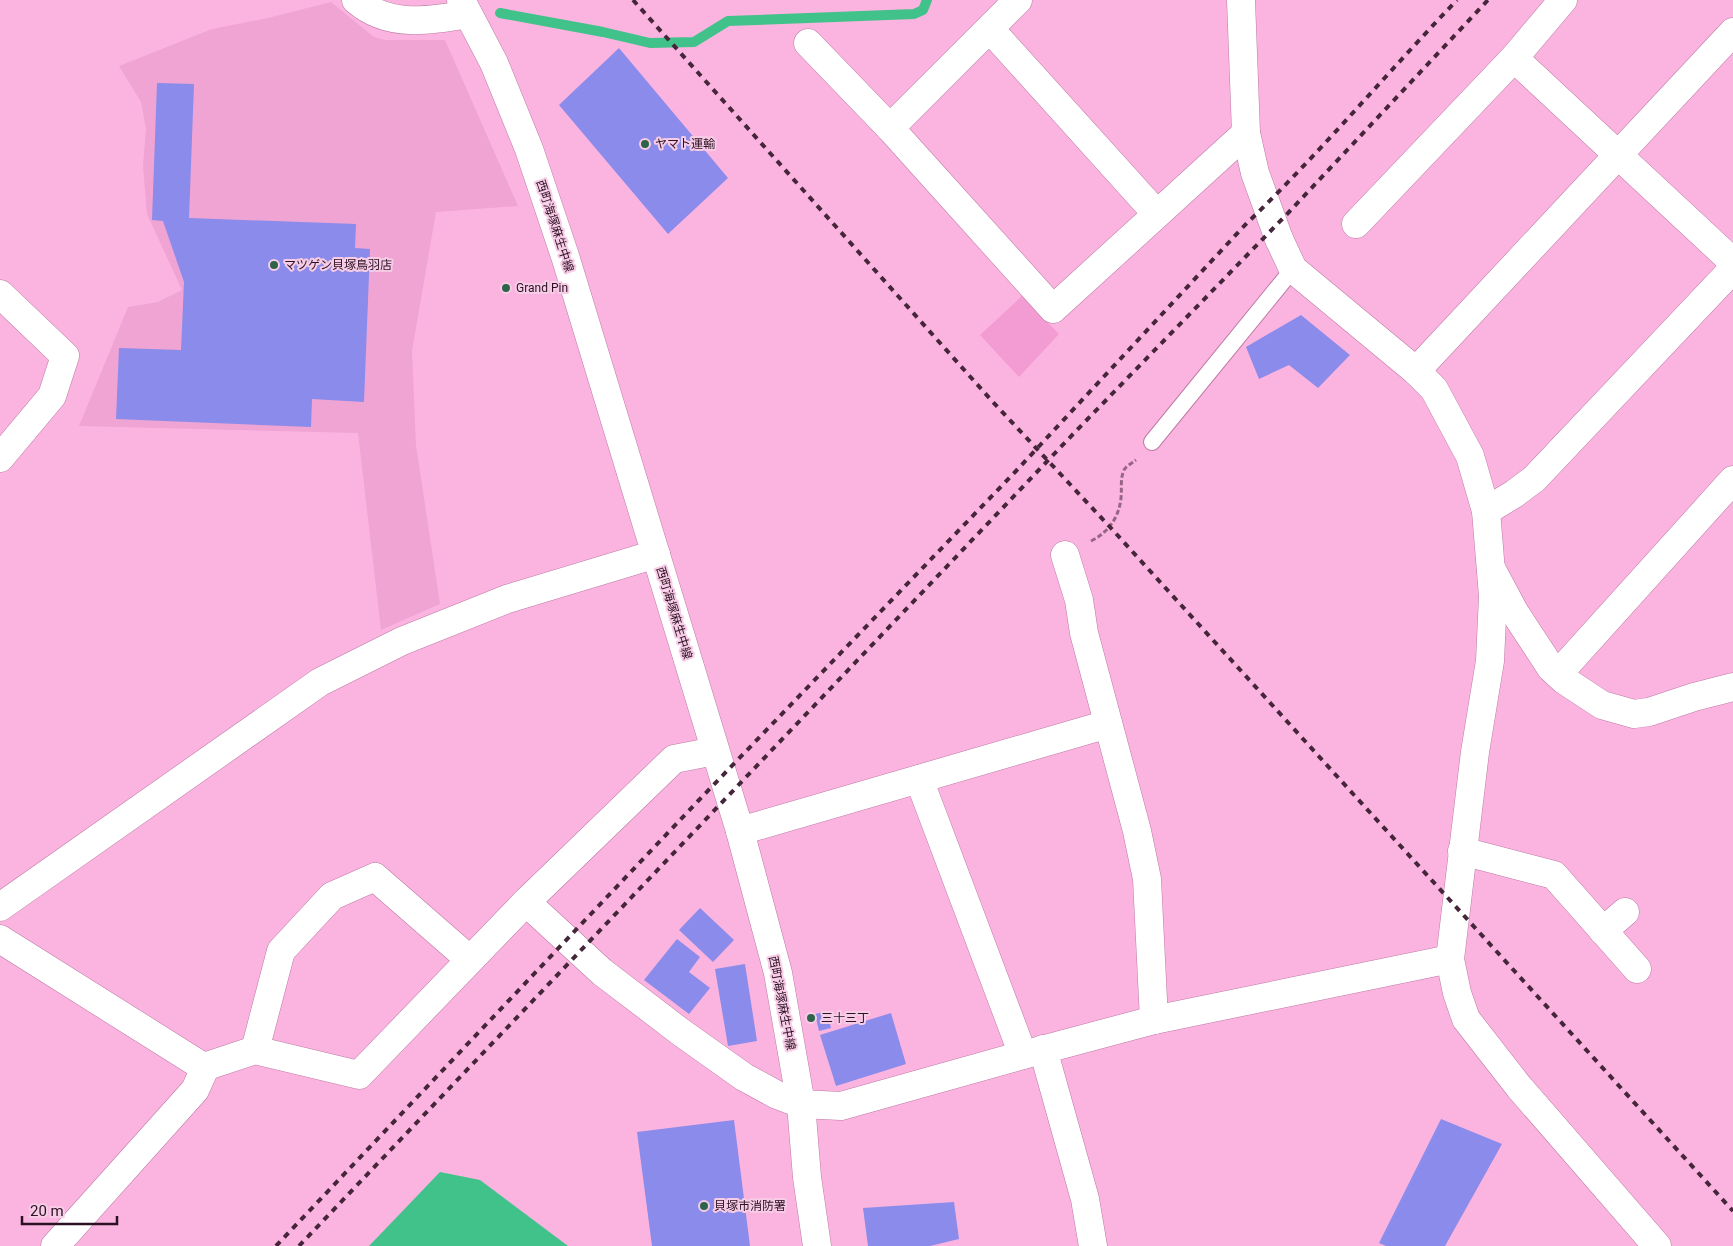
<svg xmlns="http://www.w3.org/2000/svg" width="1733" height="1246" viewBox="0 0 1733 1246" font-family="Roboto,'Noto Sans JP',sans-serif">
  <rect width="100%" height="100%" fill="#fbb4e0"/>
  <!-- built -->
  <polygon fill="#efa4d4" points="331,2 374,37 385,40 445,40 518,206 436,212 412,351 416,445 440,604 381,630 358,433 79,426 128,307 158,302 182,290 147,214 143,166 146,129 141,102 119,66 212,29 268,18"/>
  <!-- green -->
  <polygon fill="#f39cd4" points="1022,296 1059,334 1019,377 980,335"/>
  <!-- water -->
  <polygon fill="#41c28b" points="440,1172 480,1180 568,1246 369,1246"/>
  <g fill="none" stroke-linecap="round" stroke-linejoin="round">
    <!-- stream -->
    <polyline stroke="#41c28b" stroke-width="10" points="500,13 603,32 650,43 694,42 728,21 914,14 923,10 927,0"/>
  </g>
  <!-- building -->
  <g fill="#8a8bea">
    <polygon points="619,48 728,178 668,234 559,105"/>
    <polygon points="157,83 194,84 189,218 356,224 355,248 370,249 364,402 312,399 311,427 116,419 119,348 181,350 184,282 163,221 152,220"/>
    <polygon points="1301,315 1350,355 1318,388 1289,365 1259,379 1246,347"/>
    <polygon points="700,908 734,940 713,962 679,930"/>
    <polygon points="677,939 700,957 689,972 710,988 689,1014 644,980"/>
    <polygon points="745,964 757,1041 728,1046 715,969"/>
    <polygon points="827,1011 831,1028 819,1031 815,1014"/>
    <polygon points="891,1013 906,1064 836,1086 820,1035"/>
    <polygon points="1441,1119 1502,1144 1445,1246 1386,1246 1379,1243"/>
    <polygon points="734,1120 750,1246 652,1246 637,1132"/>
    <polygon points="954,1202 959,1239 930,1246 868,1246 863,1208"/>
  </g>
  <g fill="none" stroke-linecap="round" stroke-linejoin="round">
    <!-- lane casing -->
    <g stroke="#bd7aa4" stroke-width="18">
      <polyline id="lane" points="1152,442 1293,269"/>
    </g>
    <!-- street casing -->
    <g stroke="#bd7aa4" stroke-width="29">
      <g id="street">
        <path d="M356,0C388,28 430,21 468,14"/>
        <polyline points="1241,0 1246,133 1255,173 1279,239"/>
        <polyline points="990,29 1156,213"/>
        <polyline points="808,43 890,128 1053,309 1246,133"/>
        <polyline points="1514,58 1733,262"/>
        <polyline points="890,128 1018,0"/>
        <polyline points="1356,224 1514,58 1563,0"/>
        <polyline points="0,294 65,356 52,396 0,458"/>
        <polyline points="1416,371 1733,32"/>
        <polyline points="1486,511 1514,494 1534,479 1733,269"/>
        <polyline points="1065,555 1079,600 1084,633 1137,831 1147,879 1154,1020"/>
        <polyline points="1491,568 1515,613 1551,668 1564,680 1602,705 1634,714 1649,712 1694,697 1733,687"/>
        <polyline points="1558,674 1733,480"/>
        <polyline points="919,779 1023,1055"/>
        <polyline points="740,831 1108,724"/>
        <polyline points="1462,851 1554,875 1637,969"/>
        <polyline points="526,902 602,972 682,1033 744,1077 777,1095 801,1104 841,1106 1023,1055 1154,1020 1450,959"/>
        <polyline points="1603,931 1625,912"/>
        <polyline points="0,939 205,1068 195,1090 55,1246"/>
        <polyline points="1043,1049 1085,1199 1093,1246"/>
        <polyline points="255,1050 281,951 332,896 375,877 469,959"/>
        <polyline points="204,1067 255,1050 359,1075 526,902 674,759 715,751"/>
      </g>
    </g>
    <!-- secondary casing -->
    <g stroke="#bd7aa4" stroke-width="29">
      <g id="secondary">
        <polyline points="461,0 494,63 529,149 565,256 740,831 778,973 801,1104 807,1177 817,1246"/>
        <polyline points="1279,239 1293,269 1416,371 1434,389 1470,456 1486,511 1493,596 1490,661 1475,752 1450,959 1457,993 1466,1019 1519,1087 1657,1246"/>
        <polyline points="0,907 320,682 402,641 507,599 656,554"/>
      </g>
    </g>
    <!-- path -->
    <path stroke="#976685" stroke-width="3" stroke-dasharray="5 2.5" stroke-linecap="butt" d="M1091,541C1109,532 1119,517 1121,498C1122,488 1120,479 1124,470C1126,466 1132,463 1136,460"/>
    <!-- lane -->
    <use href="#lane" stroke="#fff" stroke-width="16"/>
    <!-- street -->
    <use href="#street" stroke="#fff" stroke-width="28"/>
    <!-- secondary -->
    <use href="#secondary" stroke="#fff" stroke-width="28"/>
    <!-- rail -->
    <g stroke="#442539" stroke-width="4" stroke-dasharray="6 6" stroke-linecap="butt">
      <polyline points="633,0 992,401 1110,527 1733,1211"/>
      <path d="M276,1246L699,800L1016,471L1245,225C1319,154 1386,74 1457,0"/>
      <polyline points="299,1246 1076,431 1289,212 1488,0"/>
    </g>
  </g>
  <!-- markers -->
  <g fill="#2d634a" stroke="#f7cce6" stroke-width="2">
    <circle cx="645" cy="144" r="5"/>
    <circle cx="274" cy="265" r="5"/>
    <circle cx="506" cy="288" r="5"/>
    <circle cx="811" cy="1018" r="5"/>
    <circle cx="704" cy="1206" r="5"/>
  </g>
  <g text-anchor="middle" stroke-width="4" stroke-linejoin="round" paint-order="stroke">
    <!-- poi labels -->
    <g font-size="12" fill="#2b1122" stroke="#f7cce6" text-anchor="start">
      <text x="655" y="148">ヤマト運輸</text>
      <text x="284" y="269">マツゲン貝塚鳥羽店</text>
      <text x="516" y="292">Grand Pin</text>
      <text x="821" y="1022">三十三丁</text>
      <text x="714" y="1210">貝塚市消防署</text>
    </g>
    <!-- street labels -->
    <g font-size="12" fill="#2b1122" stroke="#f7cce6">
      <text transform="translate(555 226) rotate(72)" y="4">西町海塚麻生中線</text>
      <text transform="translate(674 613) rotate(73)" y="4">西町海塚麻生中線</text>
      <text transform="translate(782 1003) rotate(79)" y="4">西町海塚麻生中線</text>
    </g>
  </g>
  <!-- scale -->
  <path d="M22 1216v8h95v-8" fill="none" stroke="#2b1122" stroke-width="2.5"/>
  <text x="30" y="1216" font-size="15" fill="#2b1122" stroke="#f7cce6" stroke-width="4" paint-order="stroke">20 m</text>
</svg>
